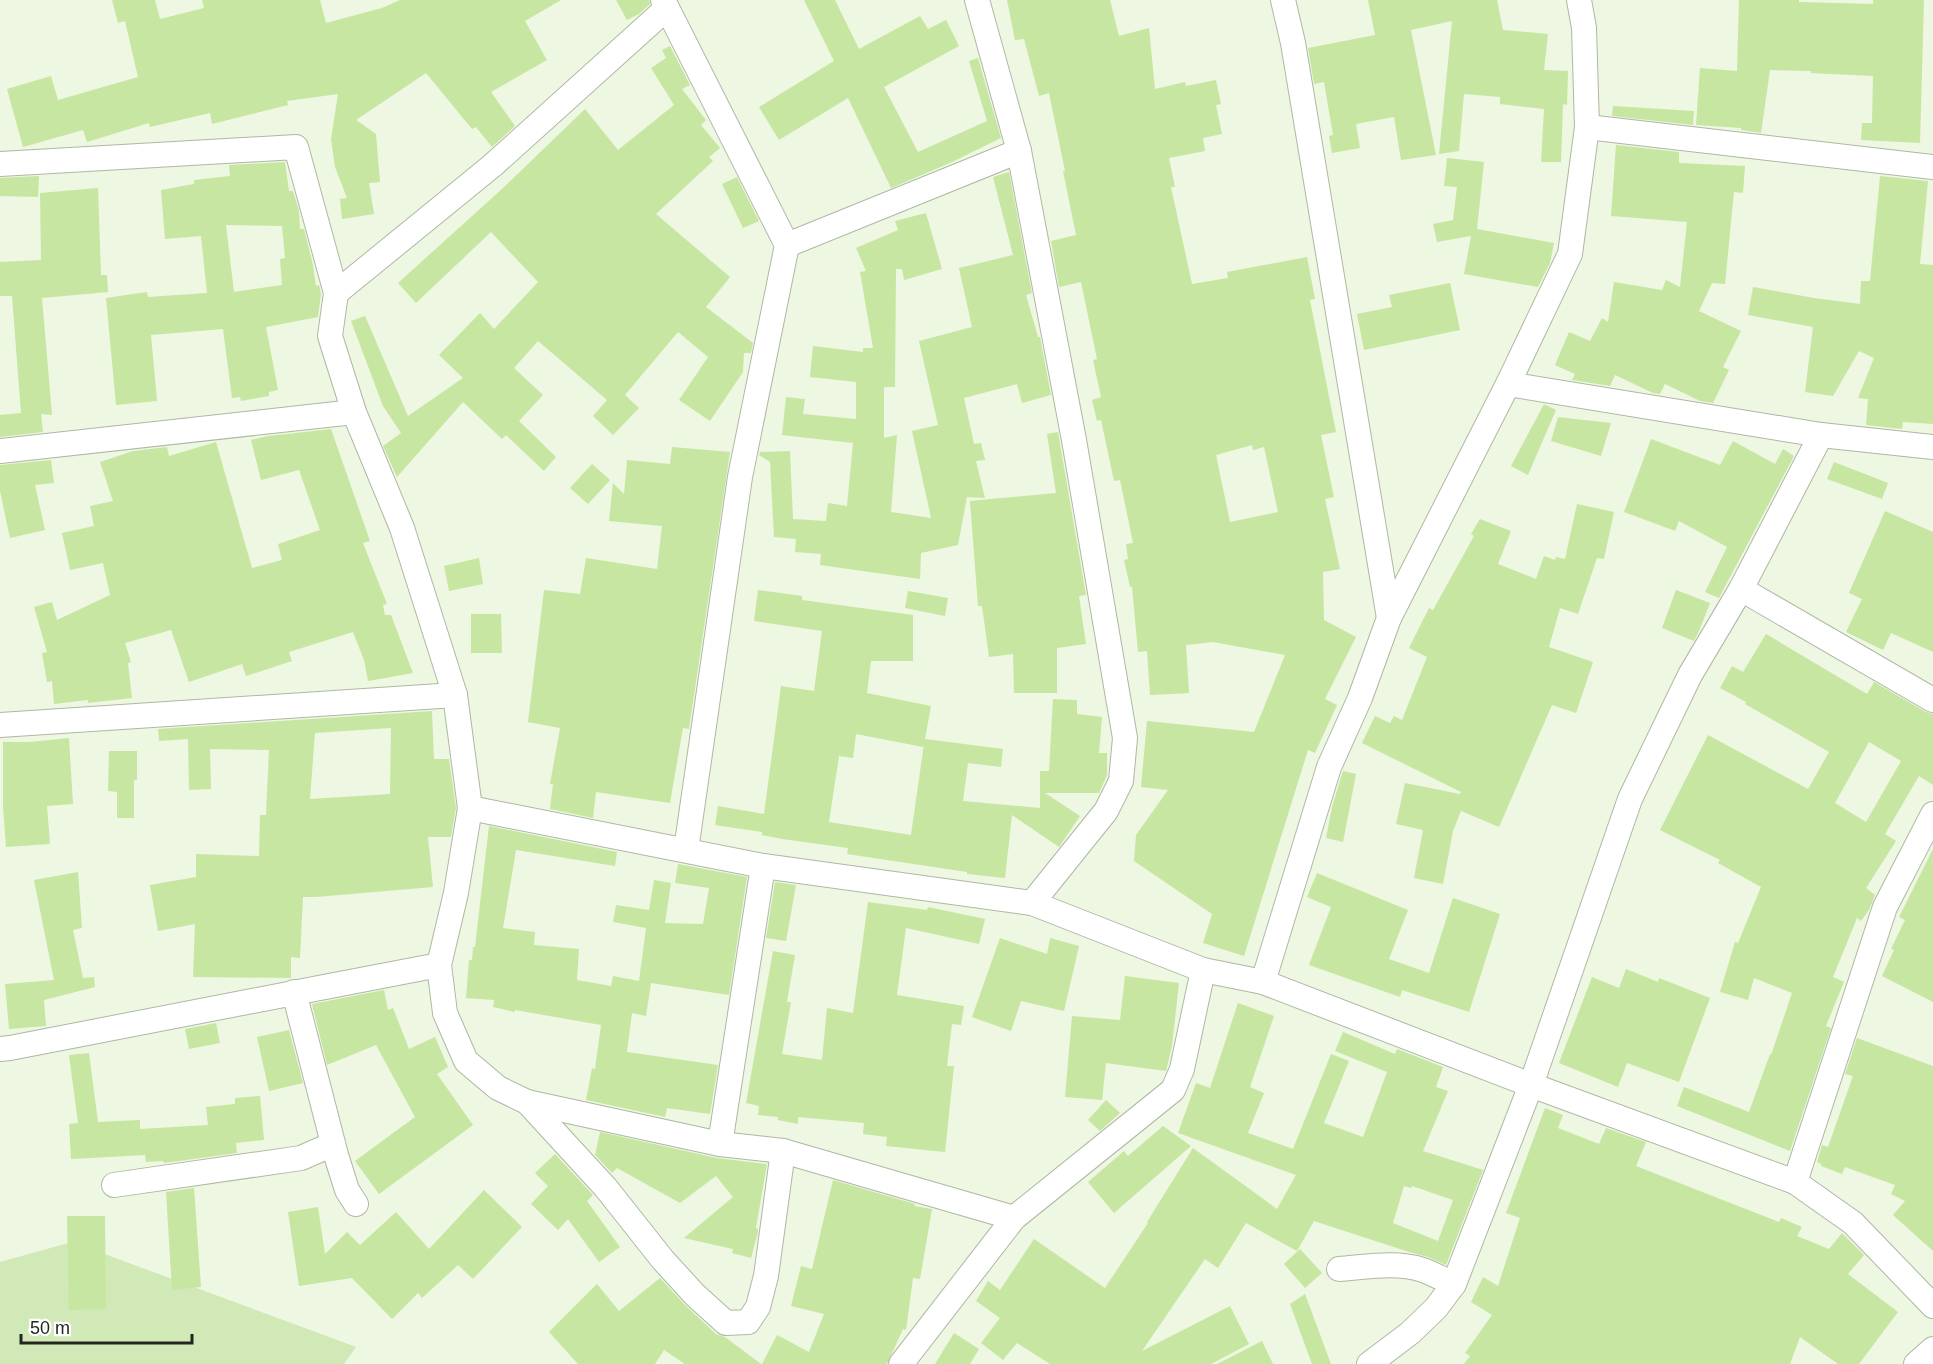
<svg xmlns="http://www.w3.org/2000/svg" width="1933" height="1364" viewBox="0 0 1933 1364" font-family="Helvetica,sans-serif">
  <rect width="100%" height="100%" fill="#edf7e2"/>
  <!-- green -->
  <polygon fill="#d1e8b7" points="72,1242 356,1347 344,1364 0,1364 0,1262"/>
  <!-- building -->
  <g fill="#c7e6a1" fill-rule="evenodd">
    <polygon points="112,0 155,0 160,19 204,8 202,0 320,0 326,23 382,8 400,0 561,0 525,21 547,60 491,92 515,126 492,147 476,127 472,129 426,73 356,120 376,134 380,182 369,183 374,214 342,219 340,199 347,198 335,167 331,139 338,94 287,101 288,105 212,124 210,113 150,127 149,123 87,142 83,130 23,147 7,89 51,76 58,100 138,77 125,21 118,23"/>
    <polygon points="616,0 649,0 650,4 639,14 627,20"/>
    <polygon points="804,0 835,0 859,49 920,16 928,29 946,20 959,46 884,87 918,152 987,121 969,61 978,58 1001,138 950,163 891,188 848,98 779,140 759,107 834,61"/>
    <path d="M1007,0H1110L1119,36L1149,28L1155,89L1185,82L1186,86L1216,80L1221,104L1216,105L1222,134L1203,138L1205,151L1169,158L1175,187H1171L1192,284L1228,278L1227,272L1307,257L1315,299L1310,300L1336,432L1321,435L1334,497L1325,499L1340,569L1323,572L1324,620L1356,637L1325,699L1337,705L1315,753L1308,750L1244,956L1203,943L1212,914L1134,861L1136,835L1168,790L1141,787L1147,721L1254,732L1285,655L1213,642L1186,645L1189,693L1150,695L1147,651L1138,652L1132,587H1130L1124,560L1128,559L1126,544L1133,543L1120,480L1114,481L1101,420L1097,421L1092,400L1101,397L1093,360L1097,359L1081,282L1059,287L1051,241L1076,235L1063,171H1065L1049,93L1039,96L1024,39L1015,40ZM1252,445L1253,450L1264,447L1278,512L1230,522L1216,455Z"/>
    <polygon points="1368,0 1497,0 1503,30 1548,34 1544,70 1568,71 1567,105 1563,104 1561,162 1541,162 1544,109 1500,104 1500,97 1464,94 1459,151 1439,154 1452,21 1411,30 1436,155 1401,160 1394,117 1356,124 1360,148 1332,153 1329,136 1333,135 1324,82 1314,84 1308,48 1375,35"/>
    <polygon points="1739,0 1799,0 1799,2 1873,4 1873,0 1924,0 1920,143 1861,140 1862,123 1872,123 1873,76 1811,73 1811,71 1770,70 1761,133 1741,130 1741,128 1696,125 1700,68 1737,71"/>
    <polygon points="670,46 690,85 682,89 706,120 701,125 720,148 709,157 713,161 656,214 730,277 706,307 753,343 751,353 744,353 743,372 710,421 679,400 708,357 678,332 625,395 639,408 613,435 593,416 607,400 538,341 514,368 543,395 519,421 556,457 544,471 506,435 502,439 463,402 397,477 383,446 401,433 383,406 351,321 365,316 408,416 463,378 439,355 480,313 494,329 538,282 491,232 416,303 398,283 503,188 585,109 618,150 674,105 651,68 666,58 662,50"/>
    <polygon points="1613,106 1694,111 1693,125 1612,116"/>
    <polygon points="1616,145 1679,152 1679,163 1745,166 1743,193 1734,192 1725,284 1712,283 1699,311 1741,331 1723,367 1729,370 1713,403 1700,401 1665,384 1660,394 1653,393 1615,375 1610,386 1572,380 1575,374 1555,365 1569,332 1590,341 1602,318 1608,322 1614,282 1662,290 1666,280 1680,287 1687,222 1611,216"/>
    <polygon points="1447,158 1484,162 1477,229 1554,243 1550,263 1538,287 1464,274 1471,236 1437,242 1433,224 1453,220 1457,187 1444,186"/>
    <path d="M285,162L289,191H293L299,211L300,229H304L313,265L316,286L319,285L321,294L318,317L266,327L278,390L269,392V396L241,401L240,397L232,398L223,329L151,335L157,401L116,405L106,298L147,292L148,297L207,293L201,236L165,239L161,190L194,184V180L230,176L229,165ZM226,225L282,226L285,258L280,259L282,285L234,292Z"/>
    <polygon points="1009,172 1032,293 1026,295 1038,337 1040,337 1051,395 1022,403 1017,384 964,398 974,444 981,443 985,460 976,461 985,498 967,497 958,545 921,553 920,579 820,565 821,554 795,552 796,539 774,537 770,462 759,455 760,452 790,451 793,519 826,521 828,503 847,506 853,443 782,435 786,397 805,399 803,414 856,419 856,382 810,377 813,346 863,352 863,348 873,348 860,272 866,271 856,248 898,230 895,221 926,213 942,269 904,280 902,269 896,269 895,387 884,387 884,438 897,435 891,512 931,518 912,431 938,425 919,341 972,327 959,268 1013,255 993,177"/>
    <polygon points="39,176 38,197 0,196 0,178"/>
    <polygon points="1880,176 1928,181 1920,264 1933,265 1933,424 1903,422 1902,429 1866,425 1868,399 1858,398 1874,358 1859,351 1833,396 1805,392 1813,327 1748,315 1753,287 1814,298 1860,304 1861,281 1870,281"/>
    <polygon points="737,177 759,221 743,228 722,184"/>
    <polygon points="98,188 101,275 107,275 108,292 42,298 52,415 41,414 43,432 0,437 0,415 21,413 12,296 0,296 0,262 41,260 40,193"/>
    <polygon points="1450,283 1460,330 1364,350 1357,314 1392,307 1389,295"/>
    <polygon points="1544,404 1556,410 1528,475 1511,466"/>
    <polygon points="1558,417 1611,423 1601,456 1551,441"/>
    <polygon points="331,429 370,541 363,543 387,604 383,605 385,615 391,615 413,673 368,681 364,660 353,632 289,652 292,661 246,676 242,664 189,682 171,630 125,643 131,662 128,663 132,698 88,703 88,700 54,704 52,681 47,682 42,653 47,652 34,607 52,602 57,620 110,595 103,563 70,570 62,533 94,526 90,506 113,501 100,462 133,451 167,447 169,456 216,442 252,568 282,560 278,544 320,530 299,470 261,480 251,440 268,436"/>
    <polygon points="1058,432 1086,595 1079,596 1086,644 1057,648 1057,693 1014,693 1013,654 989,657 982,606 978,606 970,501 1056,493 1047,434"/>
    <polygon points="1651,439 1720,465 1733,441 1775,464 1783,449 1794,456 1719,598 1705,592 1727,547 1679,521 1675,531 1624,512"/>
    <polygon points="672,447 730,452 689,729 683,728 670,803 596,792 593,818 550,809 553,784 550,784 560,728 528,722 544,590 580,594 586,558 657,569 662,526 609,521 613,483 624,494 627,460 670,464"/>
    <polygon points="51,460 54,483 35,485 45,530 10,538 0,491 0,465"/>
    <polygon points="1834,462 1888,483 1882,499 1827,479"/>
    <polygon points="592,464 610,480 588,504 570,488"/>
    <polygon points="1577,504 1614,512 1604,559 1597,558 1578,614 1560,608 1549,647 1593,662 1576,713 1552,705 1499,827 1461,811 1453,831 1443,884 1414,878 1423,830 1396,824 1405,783 1460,794 1461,792 1362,743 1375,716 1390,723 1394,716 1402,720 1427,657 1409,648 1429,608 1433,610 1474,536 1471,534 1480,519 1511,531 1498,564 1536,579 1544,556 1555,560 1556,557 1565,559"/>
    <polygon points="1885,511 1933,532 1933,652 1891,633 1883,650 1846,632 1862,599 1849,593"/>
    <polygon points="479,558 483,584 449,591 444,566"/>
    <path d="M758,590L802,596V600L913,615V661H871L867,693L931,706L925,739L1003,749L1001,767L968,763L963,801L1040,808V771H1049L1053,699L1077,700V714L1102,717L1099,753H1107V775L1099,793H1045L1080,816L1059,847L1012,815L1005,878L967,874V872L847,854L848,848L782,839L762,835V832L715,825L718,806L764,814L781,686L814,691L822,631L754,621ZM856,734L923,747L924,744L911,835L829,822L839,756L853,758Z"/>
    <polygon points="1676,590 1710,603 1699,631 1694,641 1662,628"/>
    <polygon points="908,591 948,598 945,616 905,608"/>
    <polygon points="471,614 501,614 502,653 471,653"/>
    <path d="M1766,634L1867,694L1874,682L1926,712L1933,714V785L1919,776L1885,834L1896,841L1866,888L1875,895L1869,910L1861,921L1857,918L1833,977L1844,982L1826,1026L1831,1028L1790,1151L1677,1106L1684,1087L1749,1112L1770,1054L1771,1055L1792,993L1754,978L1748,1000L1720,992L1735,942L1738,943L1761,887L1718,863L1720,860L1660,830L1708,735L1808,789L1829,752L1745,704L1746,702L1720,688L1732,666L1743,672ZM1869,742L1901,761L1866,822L1835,803Z"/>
    <path d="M432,711L434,759H449L456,808L451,837H428L433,887L316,897H303L300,958L291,957V978L193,977L195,924L158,931L150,885L196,877V854L259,856L260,815H266L269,750L210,749L211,789L189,790L188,739L159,741L158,729ZM391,728L390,794L310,799L315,733Z"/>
    <polygon points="69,738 73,804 47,806 50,844 6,847 3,807 3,742 30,742"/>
    <polygon points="109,751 137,751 137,780 134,780 134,818 117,818 117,792 108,791"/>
    <polygon points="1343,771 1356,774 1343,842 1326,838 1332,807"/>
    <polygon points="489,826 617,852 615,866 516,850 503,928 535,932 534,945 579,949 577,980 611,986 613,976 639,981 646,928 613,922 616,905 649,910 654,880 671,883 665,923 703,924 709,888 675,883 678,864 747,877 729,995 651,983 646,1016 632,1013 627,1052 718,1065 710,1114 667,1108 665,1117 586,1100 592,1068 595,1069 601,1025 515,1010 515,1012 493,1007 494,1000 466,998 469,960 472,960 473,947 475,947"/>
    <polygon points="1933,849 1933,1002 1882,976 1894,950 1891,949 1905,920 1899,917"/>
    <polygon points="78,872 82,928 73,930 83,978 94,977 95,987 44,1000 46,1026 9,1029 5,984 54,980 34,880"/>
    <polygon points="1317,873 1408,910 1389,959 1429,973 1453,898 1500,914 1469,1012 1402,990 1400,997 1309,965 1331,907 1307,897"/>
    <polygon points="775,882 796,885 786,941 766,938"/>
    <polygon points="868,902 927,910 928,907 985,919 979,944 906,928 897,995 964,1006 961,1025 952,1024 947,1066 954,1066 945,1152 886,1146 887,1137 863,1134 864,1123 798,1117 798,1124 778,1120 778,1117 758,1115 759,1106 746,1103 773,951 795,955 787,1002 791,1002 782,1054 822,1060 827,1008 853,1013"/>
    <polygon points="1000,938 1047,954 1050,938 1079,946 1064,1011 1021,1001 1011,1031 972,1017"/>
    <polygon points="1626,969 1658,982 1659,978 1710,998 1679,1082 1627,1063 1618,1087 1559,1063 1592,977 1619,988"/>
    <polygon points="1125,976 1179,983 1172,1046 1166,1071 1106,1063 1102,1100 1065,1097 1072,1016 1120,1020"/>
    <polygon points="384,990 388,1010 393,1008 409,1049 435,1037 448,1067 437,1074 473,1125 379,1194 355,1161 415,1117 376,1045 327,1065 312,1004"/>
    <path d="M1238,1003L1274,1016L1250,1087L1264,1093L1248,1133L1293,1149L1331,1054L1349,1061L1324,1123L1363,1137L1387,1072L1335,1051L1343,1032L1395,1054L1397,1049L1443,1067L1436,1087L1448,1091L1423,1151L1483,1170L1446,1265L1428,1257L1409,1252L1314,1221L1297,1251L1246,1223L1218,1268L1205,1259L1142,1351L1230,1306L1249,1344L1211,1364H1050L1017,1343L1003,1360L981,1343L1000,1318L976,1301L988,1281L1000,1290L1034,1239L1105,1288L1148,1223L1147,1222L1193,1148L1277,1209L1296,1175L1178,1133L1196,1083L1210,1088ZM1404,1186L1411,1188L1412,1186L1453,1200L1438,1241L1393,1223Z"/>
    <polygon points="216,1023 220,1043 189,1049 185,1029"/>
    <polygon points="289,1030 303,1083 269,1091 257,1037"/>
    <polygon points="1857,1038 1933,1066 1933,1251 1893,1215 1905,1201 1891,1194 1895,1185 1845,1167 1842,1174 1821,1166 1821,1164 1817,1162 1822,1145 1828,1147 1853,1076 1845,1074"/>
    <polygon points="89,1053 98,1122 140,1120 140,1129 208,1125 206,1107 235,1104 235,1098 260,1096 264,1140 236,1143 237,1153 164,1163 163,1161 146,1162 145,1155 71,1159 69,1124 78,1123 69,1055"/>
    <polygon points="1106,1100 1120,1113 1100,1131 1088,1120"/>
    <polygon points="1545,1108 1563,1115 1558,1128 1599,1144 1606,1128 1646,1142 1636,1166 1779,1222 1781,1218 1802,1227 1797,1236 1829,1249 1842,1233 1864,1255 1848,1274 1898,1312 1859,1364 1838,1364 1800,1337 1790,1364 1464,1364 1470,1356 1465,1353 1492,1315 1471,1302 1483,1277 1498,1286 1520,1218 1506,1213"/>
    <polygon points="1163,1126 1191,1146 1114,1213 1088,1182 1124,1151 1128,1156"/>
    <polygon points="600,1132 717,1158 767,1164 756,1228 758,1229 758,1232 751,1258 732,1253 733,1249 684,1238 733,1197 716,1176 680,1203 617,1168 612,1173 595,1155"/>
    <polygon points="555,1154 593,1195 587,1201 620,1247 599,1262 568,1219 558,1230 531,1204 548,1186 535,1173"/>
    <polygon points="833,1180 915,1204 914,1206 932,1209 920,1279 913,1278 906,1330 903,1329 887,1364 762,1364 777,1335 809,1352 824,1314 791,1306 801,1266 812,1269"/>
    <polygon points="194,1188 201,1287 172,1290 166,1192"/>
    <polygon points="484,1190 522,1227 473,1279 458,1265 422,1298 418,1293 392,1319 352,1278 299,1286 288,1212 318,1207 325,1254 347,1232 360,1245 396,1212 429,1249"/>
    <polygon points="67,1216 105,1216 106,1309 69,1310"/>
    <polygon points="1300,1249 1322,1273 1305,1288 1284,1264"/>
    <polygon points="660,1278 685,1305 716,1334 725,1337 761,1364 685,1364 664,1350 655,1364 578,1364 549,1332 597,1284 619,1311"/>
    <polygon points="1305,1294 1331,1364 1312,1364 1290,1304"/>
    <polygon points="954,1333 979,1349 970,1364 935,1364"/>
    <polygon points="1262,1341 1273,1364 1217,1364"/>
  </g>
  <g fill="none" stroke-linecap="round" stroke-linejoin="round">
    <!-- minor casing -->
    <g stroke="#aeb8a4" stroke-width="26">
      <g id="minor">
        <polyline points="663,0 787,245 740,477 686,850"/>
        <polyline points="977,0 1019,151 1074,440 1125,738 1121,781 1106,811 1032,903"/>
        <polyline points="1283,0 1293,43 1389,618"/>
        <polyline points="1587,127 1933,167"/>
        <polyline points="0,164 296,147 336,293 330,336 354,412 402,528 455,695 470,808 456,893 439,965 445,1013 466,1061 498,1088 527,1102 606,1188 663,1260 695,1295 726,1323 748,1322 758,1307 766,1276 783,1151"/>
        <polyline points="787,245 1019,151"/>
        <polyline points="336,293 493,165 667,8"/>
        <polyline points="1508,384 1821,435 1933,447"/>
        <polyline points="0,451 354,412"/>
        <polyline points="1741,589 1933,700"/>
        <polyline points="0,725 455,695"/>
        <polyline points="470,808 763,866 1032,903 1203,970 1263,982 1531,1085 1795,1182 1853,1223 1933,1306"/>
        <polyline points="1263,982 1329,767 1360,698 1389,618 1508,384 1570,254 1587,127 1584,28 1579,0"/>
        <polyline points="294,992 336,1155 347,1190 356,1204"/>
        <path d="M0,1049L10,1048C154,1021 296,992 439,965"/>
        <polyline points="527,1102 720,1144 783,1151 1014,1218"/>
        <polyline points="720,1144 763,866"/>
        <polyline points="1795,1182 1885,907 1933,814"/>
        <polyline points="114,1185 301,1158 333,1144"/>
        <path d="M1339,1269C1366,1267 1397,1261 1423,1270C1434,1274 1444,1280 1454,1284"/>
        <polyline points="901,1364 1014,1218 1173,1090 1182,1069 1203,970"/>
        <polyline points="1369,1364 1410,1333 1436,1308 1454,1284 1531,1085 1630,799 1690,675 1741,589 1821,435"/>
        <polyline points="1916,1364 1933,1349"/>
      </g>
    </g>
    <!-- minor -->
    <use href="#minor" stroke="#fff" stroke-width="24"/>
  </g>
  <!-- scale -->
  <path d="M21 1334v9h171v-9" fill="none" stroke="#23261f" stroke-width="3"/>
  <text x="30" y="1334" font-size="18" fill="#23261f" stroke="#ffffff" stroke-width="4.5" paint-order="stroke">50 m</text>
</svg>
